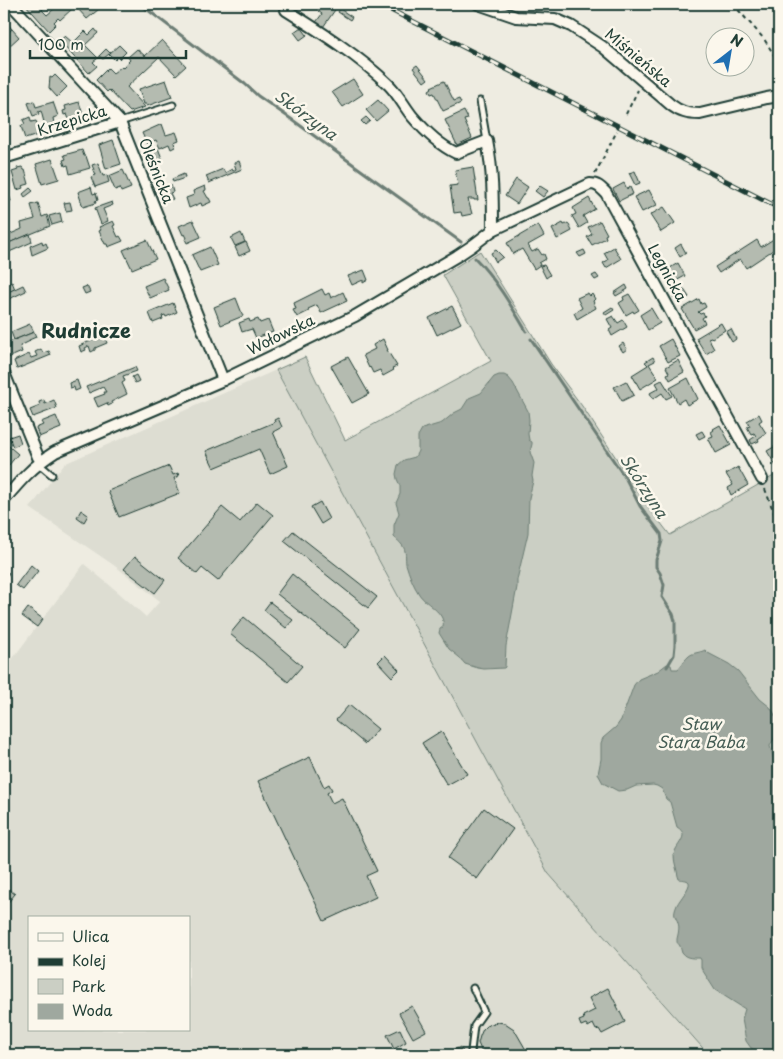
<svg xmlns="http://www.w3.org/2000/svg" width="783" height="1059" viewBox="0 0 783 1059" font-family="'Playpen Sans',sans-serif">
  <rect width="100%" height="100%" fill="#eeece1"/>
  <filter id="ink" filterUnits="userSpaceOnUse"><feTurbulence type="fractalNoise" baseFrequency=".02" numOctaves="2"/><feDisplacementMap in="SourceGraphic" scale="10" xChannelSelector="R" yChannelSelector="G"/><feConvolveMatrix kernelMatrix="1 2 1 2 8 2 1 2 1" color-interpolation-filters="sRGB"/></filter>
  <g filter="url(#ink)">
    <!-- built -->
    <path fill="#ddddd2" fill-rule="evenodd" d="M276,370L548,873L709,1055H4V670L84,564L118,592L146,617L160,601L115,566L30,508L64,464ZM29,918H189V1030H29Z"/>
    <!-- green -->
    <polygon fill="#cbcfc4" stroke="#75867c" points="480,251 551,364 582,406 647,505 670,535 779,473 779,1055 709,1055 548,873 276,370 305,357 345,440 491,361 443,275"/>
    <!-- water -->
    <g fill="#9fa89f" stroke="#6c7d74">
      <path d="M499,375H504L508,377L513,383L528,411L529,420L528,434L529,440L532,442V444L530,452L534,463L532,476L533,481L529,498L528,533L517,580V587L506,646L505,667L504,668L484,669L478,668L465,664L459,657L449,649L439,633L440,629L443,627C446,612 426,605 419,594C413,585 409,574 406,564C405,558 407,551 402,545C400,542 397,540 394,537V525L399,513L396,503L400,494V486L397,479L396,474L398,465L404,460L415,457L418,451V436L422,429L442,423L454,413L462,409L469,398L481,393L494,377Z"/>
      <path d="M705,650L708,653L729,664L738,671L760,699L770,707L774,713L779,724V730L770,746L775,764L779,767V1055H761L751,1048L746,1041L742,1019L745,1009L715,990L703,971L701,967V960L700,958C695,958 686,959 682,953C681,951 681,948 680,946C677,941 677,945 677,939C678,934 680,928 678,923C676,915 672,917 677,905C679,900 691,887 689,882C687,879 682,880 679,879L678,876C677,869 674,863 674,856C674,845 692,836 677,827L670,802L666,799L662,789L657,786L653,785L636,786L627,790L618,791L603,783L598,774L601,759V743L603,738L616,727L621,720L634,685L639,679L658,671L667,664L671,665L672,669H678C682,665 685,659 689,656C694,652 700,653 705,650Z"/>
    </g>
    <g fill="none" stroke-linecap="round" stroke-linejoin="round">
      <!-- stream -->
      <g stroke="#6c7d74" stroke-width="3">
        <polyline points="140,4 245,84 258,96 294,121 354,165 461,242"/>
        <path d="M475,258C495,278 512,307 526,331"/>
        <polyline points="531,339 626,479 640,506 661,534 662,541 656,560 656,567 660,573 664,585 662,597 673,614 675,621 675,645 674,655 667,667"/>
      </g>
    </g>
    <!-- building -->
    <g fill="#b4bbb0" stroke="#1f3d34">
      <polygon points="25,4 46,4 47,5 42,10 47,15 60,4 70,4 73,8 60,20 58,18 54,22 56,24 49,31"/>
      <polygon points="84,4 95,4 99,9 87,19 78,9"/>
      <polygon points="323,4 328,5 329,4 333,4 337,7 321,30 314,25 322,14 318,11"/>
      <polygon points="340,9 352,17 350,20 338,12"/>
      <polygon points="4,20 12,29 4,37"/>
      <polygon points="301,27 307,35 300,40 294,32"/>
      <polygon points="12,29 19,37 7,48 4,45 4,37"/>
      <polygon points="95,29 98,33 85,45 98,58 93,62 97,66 89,73 59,41 65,36 73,43 85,31 89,35"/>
      <polygon points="162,40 186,66 176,75 159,57 127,87 145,107 130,112 109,90 107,92 96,80 108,68 113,73 121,67 122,68 130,60 128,57 137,49 145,56"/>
      <polygon points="119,45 126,52 119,59 118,57 115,60 109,54 103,59 99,56 106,49 110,53"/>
      <polygon points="417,65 428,79 424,82 413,68"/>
      <polygon points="55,75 67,87 57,97 49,88 50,77 52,78"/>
      <polygon points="353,79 363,94 343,107 332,92"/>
      <polygon points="166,80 172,97 147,106 146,104 144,104 139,89"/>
      <polygon points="444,81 454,101 459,99 461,103 443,111 434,93 431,94 429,90 432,88 431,87"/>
      <polygon points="378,100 388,111 376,121 366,110"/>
      <polygon points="34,101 36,107 53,102 58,116 53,118 54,123 45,126 41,111 38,112 39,114 33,116 28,103"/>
      <polygon points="79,102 84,118 70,122 67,114 64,115 63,111 66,110 65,106"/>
      <polygon points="464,111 468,119 464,120 472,138 457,145 445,120"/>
      <polygon points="30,117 31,122 36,121 41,134 25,139 21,126 25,124 23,120"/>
      <polygon points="366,117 370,121 365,125 361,121"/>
      <polygon points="162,124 166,135 176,132 179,140 174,142 175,147 171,149 169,144 160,148 156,140 147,144 142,133"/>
      <polygon points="113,140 121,164 106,169 99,145"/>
      <polygon points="158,148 163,161 150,167 145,154"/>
      <polygon points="82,150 84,156 86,156 90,168 70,174 68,165 65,166 63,160 66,159 64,155"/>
      <polygon points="52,159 59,179 42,184 36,164"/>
      <polygon points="239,161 242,169 209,183 206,176 223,169 225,173 232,169 233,171 236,169 234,163"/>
      <polygon points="98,163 103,176 107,175 109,182 95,187 91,177 96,175 92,165"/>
      <polygon points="22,167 24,170 25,170 29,184 22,186 23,188 17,190 12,172 18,170 17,168"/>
      <polygon points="473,167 478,200 474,200 474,199 468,199 472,214 462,216 461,212 454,213 450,186 458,185 455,170"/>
      <polygon points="123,170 131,188 121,192 120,188 115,190 109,176"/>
      <polygon points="635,171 640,183 635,185 629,173"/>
      <polygon points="184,174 185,178 173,182 172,179"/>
      <polygon points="516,179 528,187 517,204 505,196"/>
      <polygon points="624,183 627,189 630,187 633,194 619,201 613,189"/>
      <polygon points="171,185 173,192 170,193 173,199 164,202 160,190"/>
      <polygon points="205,186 206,190 204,191 208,198 209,198 211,202 202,206 201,203 189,208 186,198 194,195 193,191"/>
      <polygon points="540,186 548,191 543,197 535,191"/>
      <polygon points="91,187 93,194 96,193 98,200 95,201 96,203 83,207 78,192"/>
      <polygon points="30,188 33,191 25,197 23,194"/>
      <polygon points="649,190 657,205 642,212 634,197"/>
      <polygon points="8,192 11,201 4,203 4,193"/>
      <polygon points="589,198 595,209 583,216 587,223 579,228 572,216 576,214 573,208"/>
      <polygon points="70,202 72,210 66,211 64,203"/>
      <polygon points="112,202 113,205 103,209 108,221 101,224 95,208"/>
      <polygon points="38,203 42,217 47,215 50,226 4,245 4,233 6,236 22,229 21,223 35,219 31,205"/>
      <polygon points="664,207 675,223 661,232 650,215"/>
      <polygon points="60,213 62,222 52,225 49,216"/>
      <polygon points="193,220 201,237 187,243 185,239 187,238 185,234 183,235 179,226"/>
      <polygon points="113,221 115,225 113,226 118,237 120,236 123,241 108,247 107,244 105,244 99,231 101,230 99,227"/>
      <polygon points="600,221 607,234 605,235 606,238 592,245 587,237 592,234 588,227"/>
      <polygon points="563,223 564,225 568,223 572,231 557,239 552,229"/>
      <polygon points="538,225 544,236 528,245 532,252 538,249 542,255 544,254 546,259 539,263 540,265 534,269 522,249 513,254 507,243"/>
      <polygon points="241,233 245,242 235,246 231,238"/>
      <polygon points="30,234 32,242 7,253 8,256 4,258 4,245"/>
      <polygon points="775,238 779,244 779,246 746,268 740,259 719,273 715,267 757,240 761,247"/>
      <polygon points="147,240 156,259 132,269 123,250"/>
      <polygon points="42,241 43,245 46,243 48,248 32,255 30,246"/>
      <polygon points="246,242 250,251 239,256 235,247"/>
      <polygon points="681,244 686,253 680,257 675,248"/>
      <polygon points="210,247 218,265 200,272 192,255"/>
      <polygon points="614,247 621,259 606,268 603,263 608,260 604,253"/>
      <polygon points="496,250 503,257 496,262 491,253"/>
      <polygon points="584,250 586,254 580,257 577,253"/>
      <polygon points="678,263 685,276 672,283 665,271"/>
      <polygon points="544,265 550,275 546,278 540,266"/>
      <polygon points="364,270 368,280 363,283 363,280 352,285 348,276"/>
      <polygon points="596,274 599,278 595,280 592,276"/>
      <polygon points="163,278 169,290 150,298 144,286"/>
      <polygon points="12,282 15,289 4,294 4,286"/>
      <polygon points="23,285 26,291 7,300 9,303 5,305 8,313 4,315 6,321 4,322 4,294"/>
      <polygon points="626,285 628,289 616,296 614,293"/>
      <polygon points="87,286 90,292 85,294 82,288"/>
      <polygon points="683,288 689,297 678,304 672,294"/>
      <polygon points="322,289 325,295 329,293 331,298 343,292 347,301 321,313 317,305 308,309 309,311 297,317 293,310 296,309 294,303"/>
      <polygon points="588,293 590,296 592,294 595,299 593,301 596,308 577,319 574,313 582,308 577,298"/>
      <polygon points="629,294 639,310 634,313 633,311 626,315 619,303 624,300 623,297"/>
      <polygon points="236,298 243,316 221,325 214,307"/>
      <polygon points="699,299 701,304 704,303 706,307 698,312 700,314 703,313 705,316 702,318 705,323 694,329 682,309"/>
      <polygon points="173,303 177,312 166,317 165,315 162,316 163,319 153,323 149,313"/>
      <polygon points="452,306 461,323 437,335 429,318"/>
      <polygon points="612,307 614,310 606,315 604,312"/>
      <polygon points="651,308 660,323 648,330 640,315"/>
      <polygon points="613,316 618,323 623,320 627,327 612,336 609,330 612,328 607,319"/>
      <polygon points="249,319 250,322 258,319 260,323 268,320 273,332 256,338 252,329 242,332 239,323"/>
      <polygon points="721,323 725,330 712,338 711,337 708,338 714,349 706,354 696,338"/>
      <polygon points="30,324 34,332 14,340 11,332"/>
      <polygon points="731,329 736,339 732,342 726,332"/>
      <polygon points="34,332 36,337 29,340 30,341 20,346 22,352 8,358 4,348 4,344"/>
      <polygon points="104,335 107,343 95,348 95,350 91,352 89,346 85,348 86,350 81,352 79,346"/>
      <polygon points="383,339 388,350 387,350 397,366 392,368 394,370 383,376 380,370 373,373 370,367 369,368 363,355 375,349 373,345"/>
      <polygon points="671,339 680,356 668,362 659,346"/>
      <polygon points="623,343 627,349 623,352 619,346"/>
      <polygon points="41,349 43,353 49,351 51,355 17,369 14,361 29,354 31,358 37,356 35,352"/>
      <polygon points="348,357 369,394 352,403 331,366"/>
      <polygon points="653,357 655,361 649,364 658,378 640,389 632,375 648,365 645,362"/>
      <polygon points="678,360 684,372 670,380 667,374 669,373 666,367"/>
      <polygon points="135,367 137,371 123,376 125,381 122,383 127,394 111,402 112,404 108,406 107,403 98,407 94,398 105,394 104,392 106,392 103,387 89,393 86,387"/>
      <polygon points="136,375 139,381 135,383 132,377"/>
      <polygon points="688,378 698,399 687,405 684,399 678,403 670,388"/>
      <polygon points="77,380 80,389 75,391 74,387 70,388 69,383"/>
      <polygon points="662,380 672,396 666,399 662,393 653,399 650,393 659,388 656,383"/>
      <polygon points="626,381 634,395 622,401 614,387"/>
      <polygon points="44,400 45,404 54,400 57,408 33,417 30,410 40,406 39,402"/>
      <polygon points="759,414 762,420 759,422 766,433 758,439 759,441 752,444 750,440 756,436 754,433 751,434 747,427 750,426 747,421"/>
      <polygon points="56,416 61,428 39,437 36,428 43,425 41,422"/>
      <polygon points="278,418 282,427 273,432 288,466 270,474 259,449 214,468 206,451 275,422 274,420"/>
      <polygon points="720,425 731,445 716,453 708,438 713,436 711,432 714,430 713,429"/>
      <polygon points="702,431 705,436 699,439 696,434"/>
      <polygon points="18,434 21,443 13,447 9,437"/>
      <polygon points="4,442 18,454 4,471"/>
      <polygon points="779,444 779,464 776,466 767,451"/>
      <polygon points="169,466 173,475 178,473 179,476 174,478 180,493 119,517 108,491"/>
      <polygon points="738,467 748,485 731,495 728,488 733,485 726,474"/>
      <polygon points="257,502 273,515 218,581 202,568 197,574 178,558 222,507 240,522"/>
      <polygon points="320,502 329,519 321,524 311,507"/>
      <polygon points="81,510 88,515 84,522 77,517"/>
      <polygon points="293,531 377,597 368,608 284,541"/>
      <polygon points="135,556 165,580 155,593 124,569"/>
      <polygon points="31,565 38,571 23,590 16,585"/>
      <polygon points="4,570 9,573 4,580"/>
      <polygon points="292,574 360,629 345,648 277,594"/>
      <polygon points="270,602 293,620 286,628 264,610"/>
      <polygon points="28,608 43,619 37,627 22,616"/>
      <polygon points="244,617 302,666 288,682 230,634"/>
      <polygon points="385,655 399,670 392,677 378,662"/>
      <polygon points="349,705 378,729 365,744 336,720"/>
      <polygon points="441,731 467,774 447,785 422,743"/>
      <polygon points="310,757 324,787 329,784 332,790 327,793 332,803 342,798 377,871 366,876 376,897 324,921 258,781"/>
      <polygon points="484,808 513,829 477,879 448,858"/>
      <polygon points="4,886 15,894 6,905 4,903"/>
      <polygon points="608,988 625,1022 602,1034 599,1029 596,1030 593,1024 588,1027 586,1024 581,1026 579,1021 584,1019 583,1016 595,1010 589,998"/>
      <polygon points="412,1006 426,1031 413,1038 399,1013"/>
      <polygon points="497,1022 505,1023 514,1029 529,1055 483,1055 478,1043 480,1036 483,1029 486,1026"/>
      <polygon points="400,1029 406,1042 394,1049 387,1035"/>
      <polygon points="460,1047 465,1055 445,1055"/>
    </g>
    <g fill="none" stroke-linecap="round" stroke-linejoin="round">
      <!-- lane casing -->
      <g stroke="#1f3d34" stroke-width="9">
        <g id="lane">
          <polyline points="480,101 487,141"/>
          <polyline points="120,122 173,105"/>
          <polyline points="39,464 52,475"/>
          <polyline points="473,1055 471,1051 474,1026 484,1012 473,988"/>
        </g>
      </g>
      <!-- street casing -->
      <g stroke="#1f3d34" stroke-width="14">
        <g id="street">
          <polyline points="11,4 120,122 223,380"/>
          <path d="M478,4L516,17L555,19L571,26L603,47L671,105C680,112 688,114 700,114L767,98L779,96"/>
          <path d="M286,10C321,32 359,56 389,85C398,94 404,106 412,116C424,130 439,145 456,153L487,141C493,171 493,200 493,230"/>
          <polyline points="4,158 120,122"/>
          <polyline points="4,373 38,457 41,461"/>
          <path d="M4,500C20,481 33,466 55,452L223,380L355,316L457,256L472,246L493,230L590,184C598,184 601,188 606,193L762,479"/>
        </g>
      </g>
      <!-- path -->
      <g stroke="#1f3d34" stroke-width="2" stroke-dasharray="4 4" stroke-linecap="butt">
        <polyline points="733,4 764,39 778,61 779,64"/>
        <polyline points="626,114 638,90"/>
        <polyline points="595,174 617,131"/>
        <polyline points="765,489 779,526"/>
      </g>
      <!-- lane -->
      <use href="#lane" stroke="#fbf7ec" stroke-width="5"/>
      <!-- street -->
      <use href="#street" stroke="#fbf7ec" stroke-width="10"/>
      <!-- rail casing -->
      <g stroke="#1f3d34" stroke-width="5">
        <polyline id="rail" points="379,4 779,208"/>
      </g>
      <!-- rail -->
      <use href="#rail" stroke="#fbf7ec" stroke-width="3" stroke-dasharray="9" stroke-linecap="butt"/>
    </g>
  </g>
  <g text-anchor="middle" stroke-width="5" stroke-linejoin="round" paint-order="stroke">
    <!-- street labels -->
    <g font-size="15" fill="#1f3d34" stroke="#fbf7ec">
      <text transform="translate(638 58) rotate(40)" y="5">Miśnieńska</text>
      <text transform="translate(72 121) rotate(-17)" y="5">Krzepicka</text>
      <text transform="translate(156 171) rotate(68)" y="5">Oleśnicka</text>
      <text transform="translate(667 273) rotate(61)" y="5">Legnicka</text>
      <text transform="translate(281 335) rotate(-26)" y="5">Wołowska</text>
    </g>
    <!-- water labels -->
    <g font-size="16" font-style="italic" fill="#455d54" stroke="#fbf7ec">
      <text transform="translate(306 115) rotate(36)" y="6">Skórzyna</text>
      <text transform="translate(644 486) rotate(57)" y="6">Skórzyna</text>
      <text x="701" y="730">Staw<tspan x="701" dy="18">Stara Baba</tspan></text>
    </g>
    <!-- district labels -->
    <g font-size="20" font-weight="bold" fill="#1f3d34" stroke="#fbf7ec">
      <text x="86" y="338">Rudnicze</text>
    </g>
  </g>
  <!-- margin -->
  <rect width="783" height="1059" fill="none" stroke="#fbf7ec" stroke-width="20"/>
  <rect x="10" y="10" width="763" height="1039" fill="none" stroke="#1f3d34" stroke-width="2" filter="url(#ink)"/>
  <!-- legend -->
  <rect x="28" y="916" width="162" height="115" fill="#fbf7ec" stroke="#a3ada2"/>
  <rect x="38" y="933" width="25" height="8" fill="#fbf7ec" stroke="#a3ada2"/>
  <text x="72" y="942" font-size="15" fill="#1f3d34">Ulica</text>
  <rect x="38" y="958" width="25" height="8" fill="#1f3d34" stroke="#a3ada2"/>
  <text x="72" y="966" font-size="15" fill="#1f3d34">Kolej</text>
  <rect x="38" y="979" width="25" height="15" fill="#cbcfc4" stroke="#a3ada2"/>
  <text x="72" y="992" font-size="15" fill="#1f3d34">Park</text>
  <rect x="38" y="1004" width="25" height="15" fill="#9fa89f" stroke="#a3ada2"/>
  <text x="72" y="1016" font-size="15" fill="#1f3d34">Woda</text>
  <!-- north arrow -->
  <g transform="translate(730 52) rotate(31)"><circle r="24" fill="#fbf7ec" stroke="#a3ada2"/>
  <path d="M0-4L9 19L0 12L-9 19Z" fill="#1f6fb2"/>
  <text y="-8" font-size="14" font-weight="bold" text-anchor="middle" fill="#1f3d34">N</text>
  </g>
  <!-- scale -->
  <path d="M30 50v8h156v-8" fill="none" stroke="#1f3d34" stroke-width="2.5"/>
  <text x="38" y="50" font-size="15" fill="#1f3d34" stroke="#fbf7ec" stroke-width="4" paint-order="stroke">100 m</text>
</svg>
